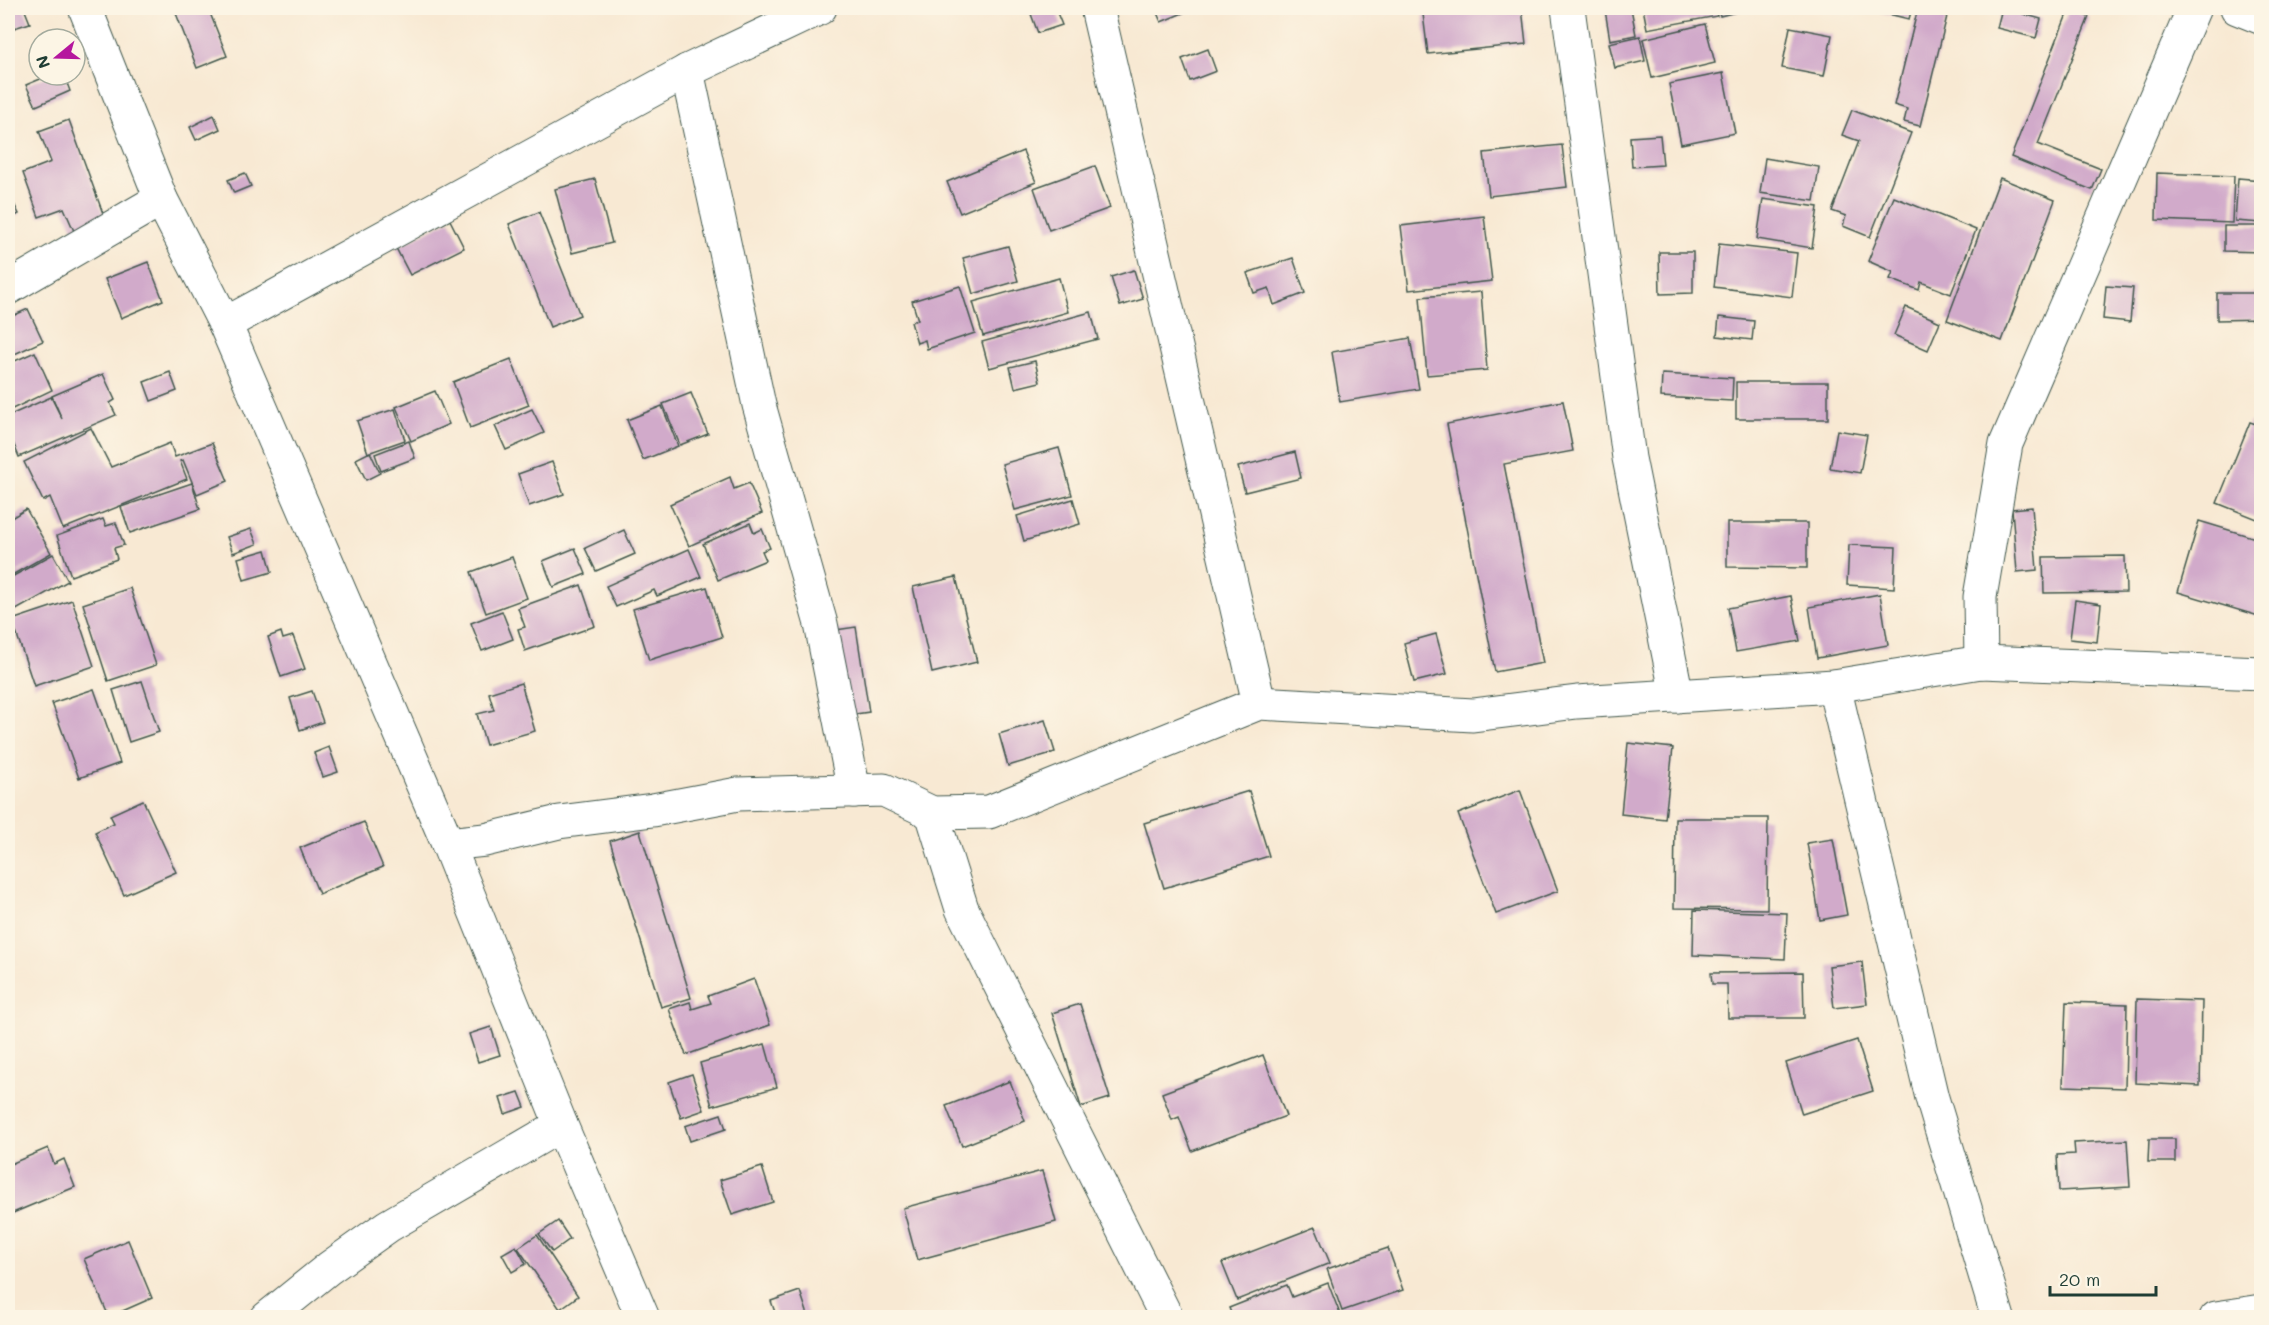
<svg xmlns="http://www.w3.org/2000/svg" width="2269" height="1325" viewBox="0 0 2269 1325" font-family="Mali,sans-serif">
  <rect width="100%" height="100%" fill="#fcf5e5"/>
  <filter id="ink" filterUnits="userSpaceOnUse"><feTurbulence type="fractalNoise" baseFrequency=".0167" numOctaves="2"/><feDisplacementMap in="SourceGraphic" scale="12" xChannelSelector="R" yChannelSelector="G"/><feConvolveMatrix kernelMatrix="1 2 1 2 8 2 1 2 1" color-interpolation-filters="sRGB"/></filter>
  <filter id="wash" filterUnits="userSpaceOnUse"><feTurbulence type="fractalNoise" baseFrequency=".008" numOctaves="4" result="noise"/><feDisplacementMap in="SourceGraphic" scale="24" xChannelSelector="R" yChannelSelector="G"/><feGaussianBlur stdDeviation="1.35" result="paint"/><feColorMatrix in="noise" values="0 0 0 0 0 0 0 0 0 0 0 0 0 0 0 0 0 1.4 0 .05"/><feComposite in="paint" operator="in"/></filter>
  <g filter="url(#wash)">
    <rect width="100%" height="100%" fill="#f8e9d3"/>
    <g id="blocks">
      <!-- building -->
      <g fill="#d1aaca">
        <polygon points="8,8 24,8 30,23 8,30"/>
        <polygon points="174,8 208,8 227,56 197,68"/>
        <polygon points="1050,8 1055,8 1062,25 1038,33 1031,14"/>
        <polygon points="1155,8 1195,8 1161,22"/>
        <polygon points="1487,8 1522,8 1526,44 1428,54 1423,14"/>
        <polygon points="1620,8 1631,8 1636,35 1610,40 1605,10"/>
        <polygon points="1643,8 1715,8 1717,16 1647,29"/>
        <polygon points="1718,8 1752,8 1720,16"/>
        <polygon points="1864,8 1912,8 1909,19"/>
        <polygon points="1918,8 1949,8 1920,126 1904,122 1907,109 1894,105"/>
        <polygon points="2002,8 2025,8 2023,14 2041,19 2036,38 1997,28"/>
        <polygon points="2069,9 2089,17 2038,144 2101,169 2092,190 2011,157"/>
        <polygon points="1705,24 1715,63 1652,78 1643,39"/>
        <polygon points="1790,27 1832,35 1824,76 1782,68"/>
        <polygon points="1640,36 1645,61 1615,68 1609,43"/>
        <polygon points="1208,49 1216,71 1190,81 1182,59"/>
        <polygon points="1723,73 1735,133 1681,144 1669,84"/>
        <polygon points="50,75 64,75 70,91 36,106 26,85"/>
        <polygon points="1852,110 1911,133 1870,237 1843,226 1846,216 1832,211 1859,141 1842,135"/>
        <polygon points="214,115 220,129 196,140 190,127"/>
        <polygon points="69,120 105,219 74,231 64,208 39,217 23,173 51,162 39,131"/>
        <polygon points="1660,135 1663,165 1632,167 1630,137"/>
        <polygon points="1562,145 1567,187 1489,196 1484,153"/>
        <polygon points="1023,151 1036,182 960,213 947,182"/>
        <polygon points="1765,158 1819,167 1814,201 1760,193"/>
        <polygon points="1095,166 1110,208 1049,230 1034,188"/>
        <polygon points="245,173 251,186 234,193 228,180"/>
        <polygon points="2157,173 2234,176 2232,223 2156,220"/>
        <polygon points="2000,178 2055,200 2002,341 1947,320"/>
        <polygon points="2238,178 2262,180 2262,223 2235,221"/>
        <polygon points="595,179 612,243 572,253 555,189"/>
        <polygon points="8,192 19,214 8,220"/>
        <polygon points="1894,197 1976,230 1951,294 1921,282 1919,290 1890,279 1893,272 1868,261"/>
        <polygon points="1763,199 1818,207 1812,248 1757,239"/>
        <polygon points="539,212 580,315 550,327 509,224"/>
        <polygon points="1484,216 1492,281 1409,290 1401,226"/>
        <polygon points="450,220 464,248 410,275 396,248"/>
        <polygon points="2224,226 2262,226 2262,252 2224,251"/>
        <polygon points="1719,244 1797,253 1792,297 1714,287"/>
        <polygon points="1008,246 1018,281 973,294 963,258"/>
        <polygon points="1659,252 1693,252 1693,293 1660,294"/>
        <polygon points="1293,258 1305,293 1274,305 1269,288 1254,293 1247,273"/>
        <polygon points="148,262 163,300 121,318 105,279"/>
        <polygon points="1134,270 1143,299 1120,306 1111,277"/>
        <polygon points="1059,278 1068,312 983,336 973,302"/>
        <polygon points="960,286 975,333 927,349 925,340 917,343 911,322 918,320 912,301"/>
        <polygon points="2106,286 2133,288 2130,322 2103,319"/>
        <polygon points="1481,292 1487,370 1427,375 1420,297"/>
        <polygon points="2217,293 2262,293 2262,319 2217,320"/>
        <polygon points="1906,307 1940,322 1928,350 1894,335"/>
        <polygon points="28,309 43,341 8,357 8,318"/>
        <polygon points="1091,312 1098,339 989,368 982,342"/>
        <polygon points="1719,317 1754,321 1752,340 1717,336"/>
        <polygon points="1410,338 1419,389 1340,402 1332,352"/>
        <polygon points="35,352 52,390 8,411 8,364"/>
        <polygon points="511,359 529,405 470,428 453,382"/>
        <polygon points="1035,361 1040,382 1015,388 1010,367"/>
        <polygon points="170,372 177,391 151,401 144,382"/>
        <polygon points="103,374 115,400 110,403 116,415 19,457 8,430 8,416 51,397 62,419 52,396"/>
        <polygon points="1662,374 1733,378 1732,401 1661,397"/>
        <rect x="1736" y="382" width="92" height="37"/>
        <polygon points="435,391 449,424 411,441 396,407"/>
        <polygon points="691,393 708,434 680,445 663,404"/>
        <polygon points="1563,401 1573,451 1504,464 1543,663 1495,672 1447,424"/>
        <polygon points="662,406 678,446 643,460 627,420"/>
        <polygon points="395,409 405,440 368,453 357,421"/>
        <polygon points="532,409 544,433 506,450 495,426"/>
        <polygon points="2250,422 2262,426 2262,521 2217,503"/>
        <polygon points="91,428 111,467 170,443 175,457 212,443 228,481 197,494 183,460 180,461 187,479 63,529 50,497 43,501 24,462"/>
        <polygon points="1837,430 1867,435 1860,473 1830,468"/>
        <polygon points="409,441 415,458 381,471 375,454"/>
        <polygon points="1059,448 1072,495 1015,510 1002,464"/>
        <polygon points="370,452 380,473 366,480 356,459"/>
        <polygon points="1295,452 1301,478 1245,492 1238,467"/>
        <polygon points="552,462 564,494 529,506 518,474"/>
        <polygon points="730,477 734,489 749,483 762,513 689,546 670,504"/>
        <polygon points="192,483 200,509 130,533 121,507"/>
        <polygon points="1073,499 1080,524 1024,541 1017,516"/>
        <polygon points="2032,507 2037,570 2017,572 2012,509"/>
        <polygon points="26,509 51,553 12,575 8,567 8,520"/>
        <polygon points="103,519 106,526 116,523 124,545 114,548 117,559 71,576 57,536"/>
        <polygon points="2199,521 2262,540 2262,617 2178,592"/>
        <polygon points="750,523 754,533 762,529 770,548 762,551 766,560 718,580 703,544"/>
        <polygon points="1727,523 1807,523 1807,568 1727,567"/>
        <polygon points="251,529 257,544 233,553 227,537"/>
        <polygon points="624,530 635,554 596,571 585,548"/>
        <polygon points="1849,545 1896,547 1894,588 1847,585"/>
        <polygon points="575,548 586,574 553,587 543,561"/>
        <polygon points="689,549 701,577 657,596 654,590 616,607 606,586"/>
        <polygon points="266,550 272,572 244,580 238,558"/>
        <polygon points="53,554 68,581 9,614 8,579"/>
        <polygon points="2125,556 2126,592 2044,593 2043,557"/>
        <polygon points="512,557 527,598 486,613 471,572"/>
        <polygon points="956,577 977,662 932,673 913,587"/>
        <polygon points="581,585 595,626 525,651 518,629 525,627 518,608"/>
        <polygon points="707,587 722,637 649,660 633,609"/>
        <polygon points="130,588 156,665 108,681 83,604"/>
        <polygon points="1880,594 1888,645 1817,658 1809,607"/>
        <polygon points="1791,596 1800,641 1736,652 1728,608"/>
        <polygon points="72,600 94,666 34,686 12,620"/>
        <polygon points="2075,600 2101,604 2097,642 2070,639"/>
        <polygon points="502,611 513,639 482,651 471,623"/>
        <polygon points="856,627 869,712 842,716 829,631"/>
        <polygon points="281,632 283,639 293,636 305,669 281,677 268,637"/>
        <polygon points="1436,634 1447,674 1414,682 1404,643"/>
        <polygon points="142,681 159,732 129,742 113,690"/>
        <polygon points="521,683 535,731 486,745 477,714 494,710 489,693"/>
        <polygon points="94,689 120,763 79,778 52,703"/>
        <polygon points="312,691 323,722 300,730 290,698"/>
        <polygon points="1045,720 1055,752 1008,766 999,734"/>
        <polygon points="1628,743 1673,748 1665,819 1621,814"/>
        <polygon points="329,747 338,772 323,777 314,753"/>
        <polygon points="1520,790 1558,891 1496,914 1458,814"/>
        <polygon points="1249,791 1269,856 1164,888 1144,823"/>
        <polygon points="143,800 176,872 124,895 95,832 114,823 110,815"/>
        <polygon points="1675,818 1768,818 1767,909 1674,908"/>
        <polygon points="364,822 383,867 319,894 300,848"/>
        <polygon points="640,831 691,998 661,1007 610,841"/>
        <polygon points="1833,839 1847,915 1820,920 1807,843"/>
        <polygon points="1694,910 1787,913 1785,959 1693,955"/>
        <polygon points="1862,962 1867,1004 1834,1008 1829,966"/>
        <polygon points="1803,972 1804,1018 1728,1018 1727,984 1712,984 1711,973"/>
        <polygon points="754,979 770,1025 686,1055 669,1009 690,1002 692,1009 711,1003 708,996"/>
        <polygon points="2137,999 2202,1001 2200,1086 2135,1083"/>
        <polygon points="2066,1002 2127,1004 2125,1088 2063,1086"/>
        <polygon points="1080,1004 1110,1098 1081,1107 1052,1013"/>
        <polygon points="491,1027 500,1055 478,1062 469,1034"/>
        <polygon points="1857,1040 1873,1091 1802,1114 1786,1063"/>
        <polygon points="765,1044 777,1087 712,1106 700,1063"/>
        <polygon points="1263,1055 1286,1116 1192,1151 1179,1117 1172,1120 1162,1093"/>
        <polygon points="692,1074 704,1110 681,1118 669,1082"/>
        <polygon points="1010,1081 1025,1121 962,1146 946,1106"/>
        <polygon points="519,1092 525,1107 505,1114 500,1098"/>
        <polygon points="721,1114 726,1129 690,1141 685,1126"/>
        <polygon points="2149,1139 2175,1139 2175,1162 2148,1162"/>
        <polygon points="2127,1140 2130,1187 2059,1191 2057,1155 2075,1154 2074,1143"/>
        <polygon points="48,1148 54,1164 64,1159 75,1187 8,1215 8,1165"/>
        <polygon points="762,1167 773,1202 732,1215 720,1180"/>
        <polygon points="1042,1171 1056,1222 917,1260 903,1208"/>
        <polygon points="558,1221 570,1239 552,1252 539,1234"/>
        <polygon points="1315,1227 1330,1263 1237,1300 1222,1263"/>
        <polygon points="537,1235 578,1296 560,1309 518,1248"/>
        <polygon points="128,1240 152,1298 109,1317 84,1259"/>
        <polygon points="516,1246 526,1264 512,1272 502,1254"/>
        <polygon points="1388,1248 1403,1290 1342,1311 1327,1269"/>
        <polygon points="1328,1283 1340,1314 1330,1318 1233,1318 1229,1308 1287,1285 1292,1297"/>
        <polygon points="800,1291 809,1318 777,1318 771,1301"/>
      </g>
    </g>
  </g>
  <g filter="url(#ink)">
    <use href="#blocks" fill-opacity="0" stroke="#40574c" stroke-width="1.5"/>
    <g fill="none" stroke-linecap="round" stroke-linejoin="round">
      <!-- minor casing -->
      <g stroke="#40574c" stroke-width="35">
        <g id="minor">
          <polyline points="85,8 161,199 225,324 448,844 561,1125 643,1318"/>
          <polyline points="1097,8 1259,703"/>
          <polyline points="1568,8 1629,458 1677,696"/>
          <polyline points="2237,8 2262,18"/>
          <polyline points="687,71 759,405 821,624 854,791"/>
          <polyline points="8,288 161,199"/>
          <polyline points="225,324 687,71 820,8"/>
          <polyline points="1981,662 1980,597 2006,444 2194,8"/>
          <polyline points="1834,686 1932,1098 1998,1318"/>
          <polyline points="932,813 962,909 1167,1318"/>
          <polyline points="448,844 485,840 559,822 653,810 738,794 884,790 932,813 989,812 1259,703 1473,715 1577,702 1834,686 1981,662 2262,673"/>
          <polyline points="267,1318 329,1268 388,1226 561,1125"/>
          <polyline points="2216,1318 2262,1311"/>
        </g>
      </g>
      <!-- minor -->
      <use href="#minor" stroke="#fff" stroke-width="33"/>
    </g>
  </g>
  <!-- margin -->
  <rect width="2269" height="1325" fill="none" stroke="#fcf5e5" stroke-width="30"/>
  <!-- north arrow -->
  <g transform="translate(57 57) rotate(251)"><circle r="28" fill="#fcf5e5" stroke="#a4ab9e" stroke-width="1.5"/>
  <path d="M0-4.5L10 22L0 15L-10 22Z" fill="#b5179e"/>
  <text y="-9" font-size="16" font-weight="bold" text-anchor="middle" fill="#1f3d34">N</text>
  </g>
  <!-- scale -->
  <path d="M2050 1286v9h106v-9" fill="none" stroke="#1f3d34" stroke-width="3"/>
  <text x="2059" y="1286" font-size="18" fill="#1f3d34" stroke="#fcf5e5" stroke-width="4.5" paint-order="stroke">20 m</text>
</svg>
